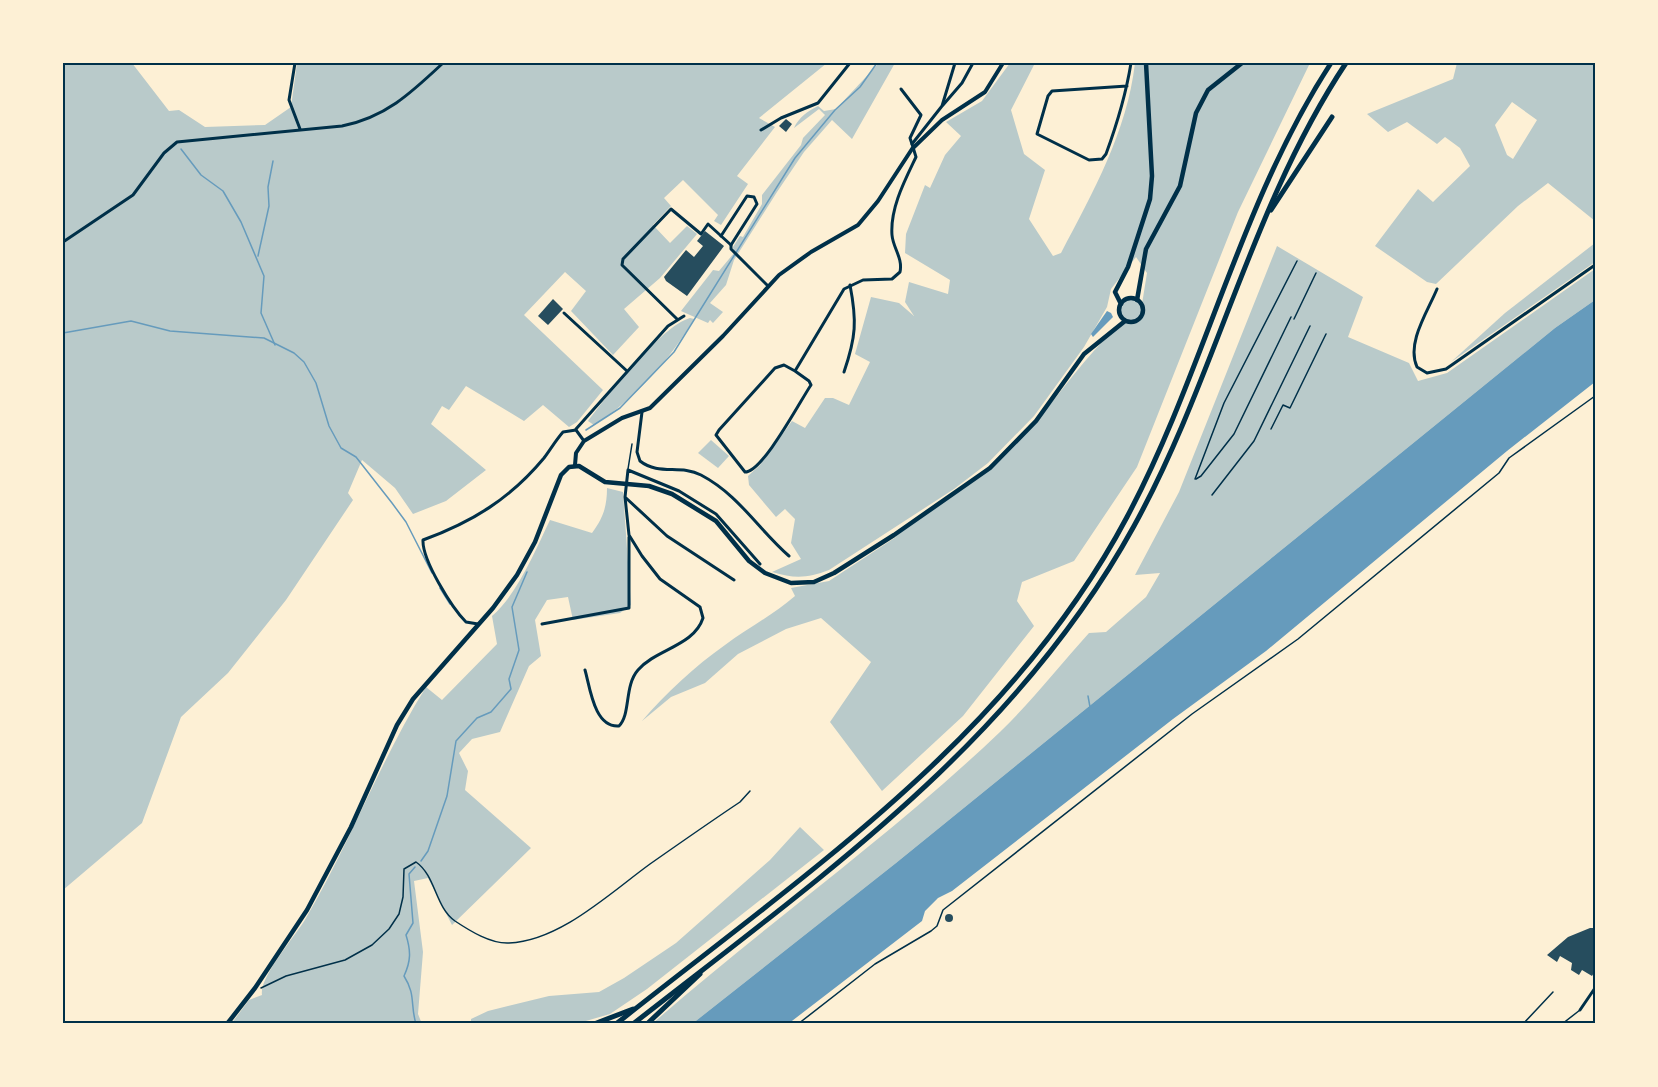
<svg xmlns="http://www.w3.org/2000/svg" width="1658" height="1087" viewBox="0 0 1658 1087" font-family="Ubuntu,sans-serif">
  <rect width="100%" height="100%" fill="#fdf0d5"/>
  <!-- green -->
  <g fill="#b9caca" fill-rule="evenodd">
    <polygon points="63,63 132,63 169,111 179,110 205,127 265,125 291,107 297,63 827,63 759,118 775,127 737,176 748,184 721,225 714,221 718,215 683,180 664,198 671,206 653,225 670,243 687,226 697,234 660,278 624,309 639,327 613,355 571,311 586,291 565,272 524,315 603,390 577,422 569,427 543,405 524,421 466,386 449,410 442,406 431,424 486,470 446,501 413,514 395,488 362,460 348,493 353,500 286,600 228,673 181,717 142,823 63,890"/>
    <path d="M879,63H895L852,139L832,120L804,152L777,192L734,260L726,285L710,303L723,312L713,323L710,320L708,323L681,311L710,274L713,270L719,271L734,253L733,247L740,236L743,237L762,204V195L801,145L803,138L825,115L819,109L794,128C799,117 808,111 818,106L824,111L836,109Z"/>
    <path d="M1010,63H1035L1011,110L1024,154L1045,170L1029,219L1053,256L1061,253C1093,192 1127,132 1135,63H1310L1238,212L1137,467L1074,561L1022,582L1017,601L1034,626L963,716L882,791L830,722L871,662L821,618L786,629L738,654L705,683L671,697L642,721C666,693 695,666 725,645C748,628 773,615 795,596L791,588L829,581L896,537L894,535C945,500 996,466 1037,420C1066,387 1090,349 1125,321L1119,311L1122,302L1133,299L1142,304L1147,273L1136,257L1111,289L1107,307L1084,347L1034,416L988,463L954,489L829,570C808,578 795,579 772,572L801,559L791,543L795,519L785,509L776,517L749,485L748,476L760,465L792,421L805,428L825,398H833L849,405L870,362L855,354L871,297L899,303L914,316L905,302L909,282L948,294L950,280L905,253L906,234L925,185L930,188L945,155L961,136L946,122L982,101Z"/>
    <path d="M1457,63H1595V221L1548,183L1518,206L1436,284L1427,282L1375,246L1418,189L1433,202L1470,166L1460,148L1445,137L1437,144L1407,122L1388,132L1367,114L1453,79ZM1512,102L1537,120L1513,159L1507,155L1495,125Z"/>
    <polygon points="1595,243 1595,262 1451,362 1505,313"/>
    <path d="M1277,246L1363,297L1348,337L1409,363L1418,381L1447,373L1595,269V300L1555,328L896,863L692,1024H652C766,924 891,836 1001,731C1032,701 1060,665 1089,633L1106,632L1146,597L1160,573L1135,575L1179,492Z"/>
    <path d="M690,318L694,319C668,362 636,398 594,425L588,421C608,395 661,326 690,318Z"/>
    <polygon points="711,440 729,456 718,468 698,453"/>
    <path d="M607,488L623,492L631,605L620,613L573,620L568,597L547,600L535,620L541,656L529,666L500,732L472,739L459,753L468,771L465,790L531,848L452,925L428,878L414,881L423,952L418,1014L422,1024H231L249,1000L262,995C259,977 295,937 306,918C350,843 380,761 426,687L442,700L497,644L492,616C517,595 536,549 550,520L592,533C603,518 607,507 607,488Z"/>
    <polygon points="800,827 824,850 647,989 610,1014 579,1023 471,1024 471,1019 488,1011 549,996 599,992 624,978 676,943 770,860"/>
  </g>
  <!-- water -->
  <g fill="#669bbc">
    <polygon points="1595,300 1595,382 1507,451 1266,651 1173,719 952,891 938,898 925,911 922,921 788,1024 692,1024 896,863 1555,328"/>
    <polygon points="1107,311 1111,313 1113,317 1093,337 1091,334"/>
  </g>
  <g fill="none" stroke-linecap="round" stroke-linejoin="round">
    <!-- stream -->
    <g stroke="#669bbc" stroke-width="1.5">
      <polyline points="181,149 201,175 223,191 241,222 264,276 261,313 275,345"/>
      <polyline points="258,256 269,206 268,187 273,161"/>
      <polyline points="63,333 131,321 170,331 264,338 294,353 304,362 316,383 329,426 341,448 356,457 392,503 406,522 432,573"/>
      <polyline points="586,430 620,408 674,352 795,158 835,110 860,87 877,63"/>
      <polyline points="440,588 450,604"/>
      <polyline points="1088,696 1090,707"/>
      <polyline points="421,861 428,851 447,796 456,741 477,718 491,712 511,689 509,679 519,650 512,607 527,572"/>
      <path d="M415,867L409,874L413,923L406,935C411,951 411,961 404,976C416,995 410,1004 416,1024"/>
    </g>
  </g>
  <!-- building -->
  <g fill="#264d5e">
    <polygon points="786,119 792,124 786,132 779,126"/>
    <polygon points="705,231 724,246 687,296 666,281 664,277 686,250 694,257 703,246 697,241"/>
    <polygon points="553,299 563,309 548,325 538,316"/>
    <circle cx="949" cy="918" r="4"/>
    <polygon points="1590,928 1595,928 1595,971 1592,976 1582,970 1579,975 1571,970 1572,963 1560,956 1557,962 1547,955 1568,937"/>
  </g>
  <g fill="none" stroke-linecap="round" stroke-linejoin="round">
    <!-- path -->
    <g stroke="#003049" stroke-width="1.5">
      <polyline points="1294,319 1316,273"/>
      <polyline points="1271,429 1283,405 1290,408 1326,334"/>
      <polyline points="1195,479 1224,403 1297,261"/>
      <polyline points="1196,479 1201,476 1234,434 1291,317"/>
      <polyline points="1212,495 1254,441 1310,326"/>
      <path d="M261,988L286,976L345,960L372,945L389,929L399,914L403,897L404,869L416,862C436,876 435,907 455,921C470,931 491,944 509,943C560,941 610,893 650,864C680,843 710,822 740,802L750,791"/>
      <polyline points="798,1024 875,964 931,931 937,926 943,910 1192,714 1298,639 1499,473 1509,458 1595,396"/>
    </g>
    <!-- service -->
    <g stroke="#003049" stroke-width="1.5">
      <polyline points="628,469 632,444"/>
      <polyline points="1523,1024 1553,992"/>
      <polyline points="1562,1024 1580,1010"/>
    </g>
    <!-- minor -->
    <g stroke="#003049" stroke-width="3">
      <polyline points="295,63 289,100 300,129"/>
      <path d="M1127,86L1052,91L1048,96L1037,134L1089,160L1102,159L1106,154C1117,124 1126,94 1131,63"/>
      <polyline points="901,89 921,115 910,138 912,144"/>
      <polyline points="943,105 962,83 973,63"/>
      <polyline points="761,130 781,118 818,103 850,63"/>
      <polyline points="721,236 747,196 754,197 757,204 731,245"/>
      <path d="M63,242L133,195L164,153L177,142L342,126C386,117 411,93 443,63"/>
      <path d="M1437,289C1428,311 1406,343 1417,367L1427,373L1446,369L1595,265"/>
      <polyline points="564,313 627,371"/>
      <polyline points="677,319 622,265 623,259 671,209 701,234 708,224 731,245 731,249 768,286"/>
      <path d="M795,371L809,381L811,385C800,401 763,472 745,472L716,435L719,430L775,368L784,365L795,371L844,289L863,280L892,279L900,272C903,258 893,248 892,235C890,208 905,180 916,157L912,144L942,106L955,63"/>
      <path d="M844,372C856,337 857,321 850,285"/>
      <path d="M642,412L637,452L640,461C659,476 680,464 701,475C739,495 758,529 789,556"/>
      <polyline points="576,429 668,326 684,316"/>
      <polyline points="626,498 667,536 734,580"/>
      <path d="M478,624L466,622C452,608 422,560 423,540C472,522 510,499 544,458C550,450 556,440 563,432L576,430L584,441"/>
      <polyline points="542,624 629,608 629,537"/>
      <path d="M585,670C590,687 594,728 619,726C631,714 624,686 638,670C656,649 694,646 703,618L700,607L660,579L642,556L629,535L625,497L628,470L679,491L716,514L760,564"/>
      <polyline points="1580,1010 1595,988"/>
    </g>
    <!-- tertiary -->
    <polyline stroke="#003049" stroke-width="4" points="575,465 576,453 584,441 622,418 650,408 723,336 779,275 811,252 858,225 878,201 912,149 942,120 985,92 1003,63"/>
    <!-- secondary -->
    <g stroke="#003049" stroke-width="4.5">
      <circle cx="1131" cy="310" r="12"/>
      <polyline points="1137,300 1146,249 1180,186 1196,113 1208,90 1242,63"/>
      <polyline points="1121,304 1115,292 1128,267 1150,199 1152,176 1146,63"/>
      <polyline points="227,1024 255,988 307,910 351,827 397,725 413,699 493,608 517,575 535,542 561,475 569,467 579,466 605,482 649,486 672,494 716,521 749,561 765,573 791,583 814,582 834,573 894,535 990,468 1036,421 1084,354 1125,321"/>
    </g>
    <!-- motorway -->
    <g stroke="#003049" stroke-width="5">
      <polyline points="1271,210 1332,117"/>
      <polyline points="594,1024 633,1009"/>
      <path d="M616,1024C806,873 1011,736 1127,517C1205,370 1240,203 1331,63"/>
      <path d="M633,1024C822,876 1016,741 1134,526C1216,377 1251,206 1346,63"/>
      <polyline points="647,1024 700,974"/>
    </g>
  </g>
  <!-- border -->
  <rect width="1658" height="1087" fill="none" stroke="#fdf0d5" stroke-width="129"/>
  <rect x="64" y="64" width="1530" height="958" fill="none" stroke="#003049" stroke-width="2"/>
</svg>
